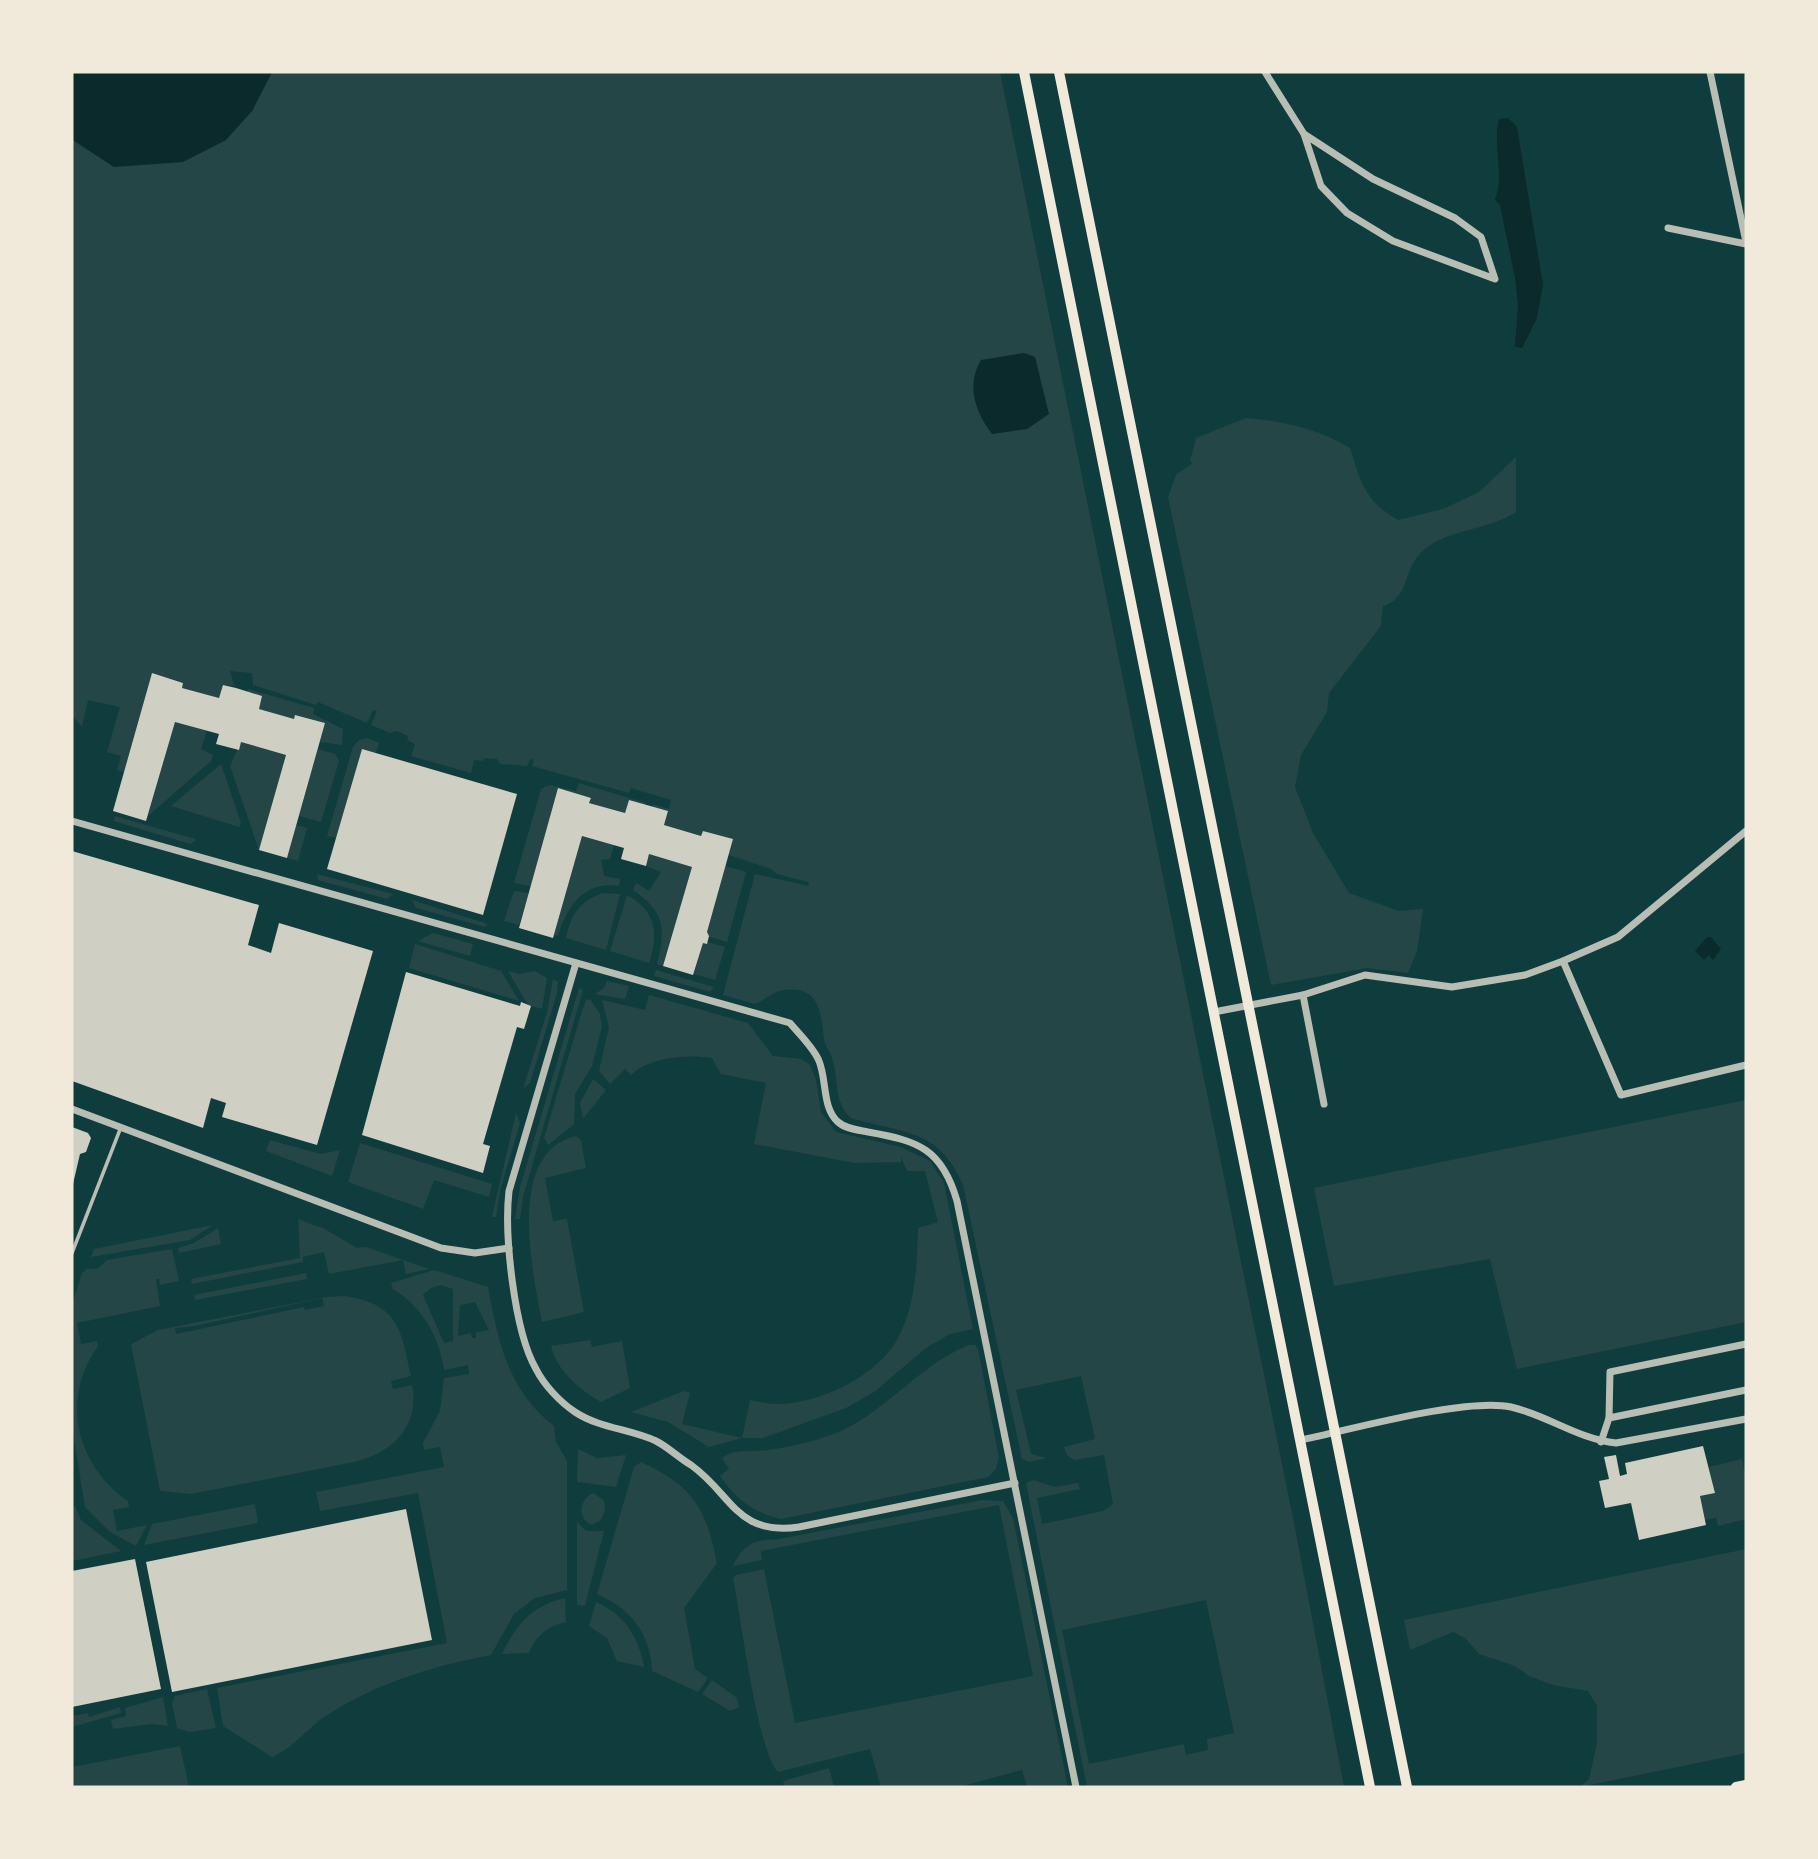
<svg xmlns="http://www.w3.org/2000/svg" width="1818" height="1859" viewBox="0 0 1818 1859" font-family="Merriweather,serif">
  <rect width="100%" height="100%" fill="#0f3d3e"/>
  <!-- green -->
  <g fill="#244646" fill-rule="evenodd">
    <path d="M272,72H1000L1294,1523L1344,1787H1087L1026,1483L1034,1480L1054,1487L1078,1483L1080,1489L1037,1498L1042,1524L1103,1511L1113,1504L1104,1455L1074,1460L1067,1455L1064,1447L1095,1439L1081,1376L1016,1390L1031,1454L1047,1458L1029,1462L1022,1459L963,1185C938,1127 903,1134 851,1118C833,1102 839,1079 832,1058C830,1051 825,1046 824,1039C821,1013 820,985 783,990C772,992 765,1000 755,1004L723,995L755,874L809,886L808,882L777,874L771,869L729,855L733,839L703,831L701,836L664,825L668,812L652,807L653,804L669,809L671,800L631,788L629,793L532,766L534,760L530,759L527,766L500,764L497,759L484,758L483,761L474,760L471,773L411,756L415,744L407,740L408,736L397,731L390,733L371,725L377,711L373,710L367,723L318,702L316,705L253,685L252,673L230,671L234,685L238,686L223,685L219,698L182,688L183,682L152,674L124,772L117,770L121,756L107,752L120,707L88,700L82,727L72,715V140L114,167L252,111ZM1206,1600L1234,1733L1207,1739L1208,1750L1186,1755L1184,1744L1089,1764L1062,1630Z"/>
    <path d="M1246,418C1282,421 1319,429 1350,448C1361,483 1365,501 1398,520L1443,509L1479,492L1516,457V512C1483,533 1442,528 1418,556C1404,572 1408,599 1383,606L1381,626L1329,693L1327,712L1301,755L1295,787L1313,833L1349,893L1399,911L1423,909L1417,951L1408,973L1367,968L1271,985L1168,497L1176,475L1193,463L1190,461L1196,438Z"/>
    <polygon points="248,689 314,708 313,714 343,729 342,745 320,742 325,723 296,715 294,719 259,709 262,696 247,692"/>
    <polygon points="175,721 207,731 201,749 213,755 211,761 148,816"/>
    <polygon points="367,738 379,743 376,753 362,749 336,838 327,836 353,747 359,740"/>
    <polygon points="241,742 286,755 259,850 230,766"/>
    <polygon points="318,749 335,754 339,761 321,822 299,816"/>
    <polygon points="221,764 241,823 239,827 171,806"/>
    <polygon points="579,783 646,803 645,806 629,800 625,813 589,803 591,798 558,788 531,886 514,883 541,789 550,785 576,791"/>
    <polygon points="115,816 195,839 196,840 190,844 114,821"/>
    <polygon points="296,825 307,828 298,861 287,858"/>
    <path d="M582,836L614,845L610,859L601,860L604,876L620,879L619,886C584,881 567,906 558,936L554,935Z"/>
    <path d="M649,854L692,867L663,966L657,964C666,929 665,912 633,890L636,883L649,891L661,872L646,866Z"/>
    <polygon points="725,866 746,872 727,942 707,936 707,932"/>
    <polygon points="317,874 393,894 387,899 318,880"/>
    <polygon points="514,891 529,893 519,925 504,921"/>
    <path d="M603,893L620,894L606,950L566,938C571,915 579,901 603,893Z"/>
    <path d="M627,895C656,911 659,933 649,963L610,951Z"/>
    <polygon points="412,900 488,924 485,927 416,908"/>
    <polygon points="433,933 473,944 470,956 418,941"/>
    <polygon points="708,942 725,947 715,980 694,974 703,943"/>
    <polygon points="415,944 501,971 519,1001 409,968"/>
    <polygon points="656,970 714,987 710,992 654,976"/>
    <polygon points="508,971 519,974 535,971 547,978 542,1009 528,1005"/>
    <polygon points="553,979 558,982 557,993 530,1083 523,1089 547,1012"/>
    <polygon points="607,981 629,986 625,999 595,994 604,988"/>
    <polygon points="579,988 583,990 523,1197 520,1219 515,1219 520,1187"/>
    <path d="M649,995L748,1023L773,1056L802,1059L810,1065L816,1080L821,1112L836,1132L901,1147L930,1161L944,1183L973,1329L950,1334L926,1348L874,1392L846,1408L763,1438H742L709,1447L668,1422L631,1412L626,1414L684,1391L690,1393L682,1424L742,1438L750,1400C758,1402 768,1404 777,1404C820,1404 881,1375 900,1334C916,1301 917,1264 918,1228L938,1222L925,1171H907L901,1157V1162L855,1163L754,1144L766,1083L721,1074L712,1058C689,1054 648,1057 631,1075L625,1069L610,1084L599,1071L609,1027L602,1000L645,1010Z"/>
    <polygon points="590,999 600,1014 602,1027 592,1066 575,1094 574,1124 548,1145 544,1138 582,1011 586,1000"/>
    <polygon points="593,1079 606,1090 583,1119 580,1103"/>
    <polygon points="1746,1100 1746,1322 1517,1369 1490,1259 1334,1286 1314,1188"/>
    <polygon points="516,1113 520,1123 500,1191 496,1217 492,1217"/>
    <path d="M576,1136L581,1140L586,1168L545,1178L553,1221L567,1219L584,1312L542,1322C533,1274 505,1152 576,1136Z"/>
    <polygon points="270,1140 321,1154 340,1150 332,1176 266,1151"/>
    <polygon points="360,1143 492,1184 489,1197 434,1180 423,1209 348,1182"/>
    <polygon points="298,1219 325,1229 357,1248 366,1247 429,1269 406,1274 403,1260 329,1274 324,1252 303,1257 303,1262 192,1284 191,1279 300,1258"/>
    <polygon points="213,1225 190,1240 91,1257 94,1249"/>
    <polygon points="218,1228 221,1244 179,1253 178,1248 194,1243"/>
    <path d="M172,1249L179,1281L160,1285L159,1279H156L160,1306L77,1323L81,1344L97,1341L98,1346C60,1399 76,1465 128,1501L129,1507L113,1510L117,1531L147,1525L136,1546L110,1532L85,1507L72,1427V1305L82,1273L87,1269H97L107,1260Z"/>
    <path d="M434,1270L488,1287C498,1341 508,1391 554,1426L556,1442L567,1461V1590L535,1598L514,1614L491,1655C432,1666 374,1684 324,1717C307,1729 292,1749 272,1757L223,1726L217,1688L447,1643L418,1493L320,1511L316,1492L444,1467L440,1447L424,1450L423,1443L440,1411L444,1378L469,1374L468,1365L444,1370C439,1336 422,1307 393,1289L391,1283ZM441,1285L453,1289V1341L444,1343L423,1295L431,1288ZM475,1302L489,1330L476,1332V1338H472L471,1333L458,1336L460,1305Z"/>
    <polygon points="306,1273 307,1279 195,1300 194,1295"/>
    <path d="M344,1296C399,1304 401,1329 411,1376L391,1381L393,1389L412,1385C420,1426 393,1453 354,1462L191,1494L160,1491L131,1344L158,1330L326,1297ZM322,1298L324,1306L305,1310L304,1307L176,1334L175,1328L194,1326Z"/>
    <path d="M590,1340L592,1347L622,1341L630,1388L601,1402C580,1390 557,1371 551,1346Z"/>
    <path d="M969,1345H975L978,1349L999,1458L996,1469L988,1477L781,1519C753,1513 736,1499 720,1476L729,1469L722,1458C737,1447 750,1453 768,1450C791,1447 820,1440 841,1431C887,1410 921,1364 969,1345Z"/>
    <polygon points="578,1449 597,1458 626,1455 616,1487 577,1482"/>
    <polygon points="1742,1459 1746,1480 1746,1519 1718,1526 1716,1518 1705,1520 1700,1496 1715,1493 1709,1467"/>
    <path d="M641,1462C693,1486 706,1508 717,1563L684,1608L695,1669L708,1678L698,1692L652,1671C651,1634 630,1608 597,1594L634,1467Z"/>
    <path d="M593,1493L604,1500L605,1511L600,1521L591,1525C577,1517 579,1500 593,1493Z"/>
    <path d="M982,1500L1003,1501L1013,1518L1068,1787H1027L1022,1770L959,1787H881L870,1749L778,1772C758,1753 740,1612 733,1578L736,1575L764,1569L795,1723L1033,1676L999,1505L761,1551L762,1560L733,1566C744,1543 754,1540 779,1539Z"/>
    <polygon points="255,1504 258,1523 144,1545 152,1524"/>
    <polygon points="75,1506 81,1520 121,1551 72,1561 72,1507"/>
    <polygon points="577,1522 586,1531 604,1531 585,1606 577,1605"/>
    <polygon points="1746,1549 1746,1753 1580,1787 1589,1779 1597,1743 1597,1706 1588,1691 1553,1685 1529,1676 1515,1666 1479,1654 1465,1638 1453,1632 1410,1650 1404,1620"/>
    <path d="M565,1598L566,1622C548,1626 535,1636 529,1653L502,1654C516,1625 532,1605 565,1598Z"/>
    <path d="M596,1602C624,1614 639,1637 644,1667L617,1661L607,1638L589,1626Z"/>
    <polygon points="712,1680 737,1698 739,1707 730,1711 702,1694"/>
    <polygon points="207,1689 216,1728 189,1732 177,1728 172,1703 175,1696"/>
    <polygon points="163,1697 168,1726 151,1724 113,1729 111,1720 126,1716 125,1708"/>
    <polygon points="120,1707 121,1713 72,1727 72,1716 88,1713 89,1717"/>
    <polygon points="180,1746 189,1787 72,1787 72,1767"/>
    <polygon points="829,1768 834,1787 785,1787 783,1781"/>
  </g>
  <!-- water -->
  <g fill="#0a2a2b">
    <polygon points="72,72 272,72 252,111 226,140 183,162 114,167 72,139"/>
    <path d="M1508,118L1517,127L1543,285L1537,318L1522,348L1515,347L1518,305L1515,278L1500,205L1495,200C1505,174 1492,146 1499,119Z"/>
    <path d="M1024,353L1035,357L1049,414L1027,429L992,434C975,412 966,385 981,360Z"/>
    <polygon points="1707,937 1711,937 1721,949 1713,960 1709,955 1704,960 1695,951"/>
  </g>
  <!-- building -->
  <g fill="#cfcfc3">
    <polygon points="152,673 183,683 182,688 219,698 223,685 236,688 262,696 259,709 294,719 295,715 325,723 287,858 259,850 286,755 241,742 239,750 216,744 219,734 175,722 146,821 113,811"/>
    <polygon points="362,749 517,794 483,915 327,869"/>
    <polygon points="558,788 591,798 589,803 625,813 629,800 668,811 664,825 701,836 703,831 733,839 707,932 709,936 707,944 703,943 693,975 663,966 692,867 649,854 646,866 621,859 624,848 582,836 553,938 519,928"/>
    <polygon points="72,851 259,905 248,945 271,953 279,923 373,951 317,1145 222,1117 226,1103 211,1098 203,1128 72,1081"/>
    <polygon points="406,972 520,1006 521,1002 531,1006 524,1029 517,1027 483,1144 490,1146 483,1173 362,1135"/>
    <polygon points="72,1127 88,1133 91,1138 86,1152 80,1154 73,1184"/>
    <polygon points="1703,1446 1715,1493 1700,1496 1706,1525 1639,1540 1631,1503 1605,1508 1599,1481 1609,1479 1604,1457 1616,1455 1620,1476 1627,1474 1625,1463"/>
    <polygon points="406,1509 432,1640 172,1692 146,1562"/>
    <polygon points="135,1559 161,1689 72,1707 72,1571"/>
  </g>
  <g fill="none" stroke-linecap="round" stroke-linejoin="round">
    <!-- service -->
    <polyline stroke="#b8beb3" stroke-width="3.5" points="72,1253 121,1127"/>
    <!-- minor -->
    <g stroke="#b8beb3" stroke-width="7">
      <polyline points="1265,72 1304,134 1321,186 1347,213 1393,241 1495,279 1481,237 1455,218 1373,179 1304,134"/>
      <polyline points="1710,72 1746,242"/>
      <polyline points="1668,228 1746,244"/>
      <path d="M72,821L790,1023C799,1034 814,1048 819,1061C827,1080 822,1108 838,1122C846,1129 858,1130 868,1132C919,1141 942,1149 957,1201L1076,1787"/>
      <polyline points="1746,831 1618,937 1563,961 1621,1095 1746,1065"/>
      <path d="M576,963L509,1191C504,1234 514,1331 536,1369C544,1385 560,1402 575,1412C599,1428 630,1429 656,1441C668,1447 679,1458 691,1465C733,1495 736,1536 799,1527L1015,1483"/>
      <polyline points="1303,995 1324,1104"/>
      <polyline points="1214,1012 1303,995 1365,975 1452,987 1525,975 1563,961"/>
      <polyline points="72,1109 441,1248 475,1253 509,1248"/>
      <polyline points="1609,1418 1610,1372 1746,1344"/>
      <path d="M1301,1440C1349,1430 1467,1397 1511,1407C1547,1415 1578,1439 1616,1443L1746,1419"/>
      <polyline points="1601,1442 1609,1418 1746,1390"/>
    </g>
    <!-- secondary -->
    <g stroke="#f1e9da" stroke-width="10">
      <polyline points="1024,72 1370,1787"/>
      <polyline points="1059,72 1407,1787"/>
      <polyline points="1736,1787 1746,1785"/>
    </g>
  </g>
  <!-- border -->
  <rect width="1818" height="1859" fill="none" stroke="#f1e9da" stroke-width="147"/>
</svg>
